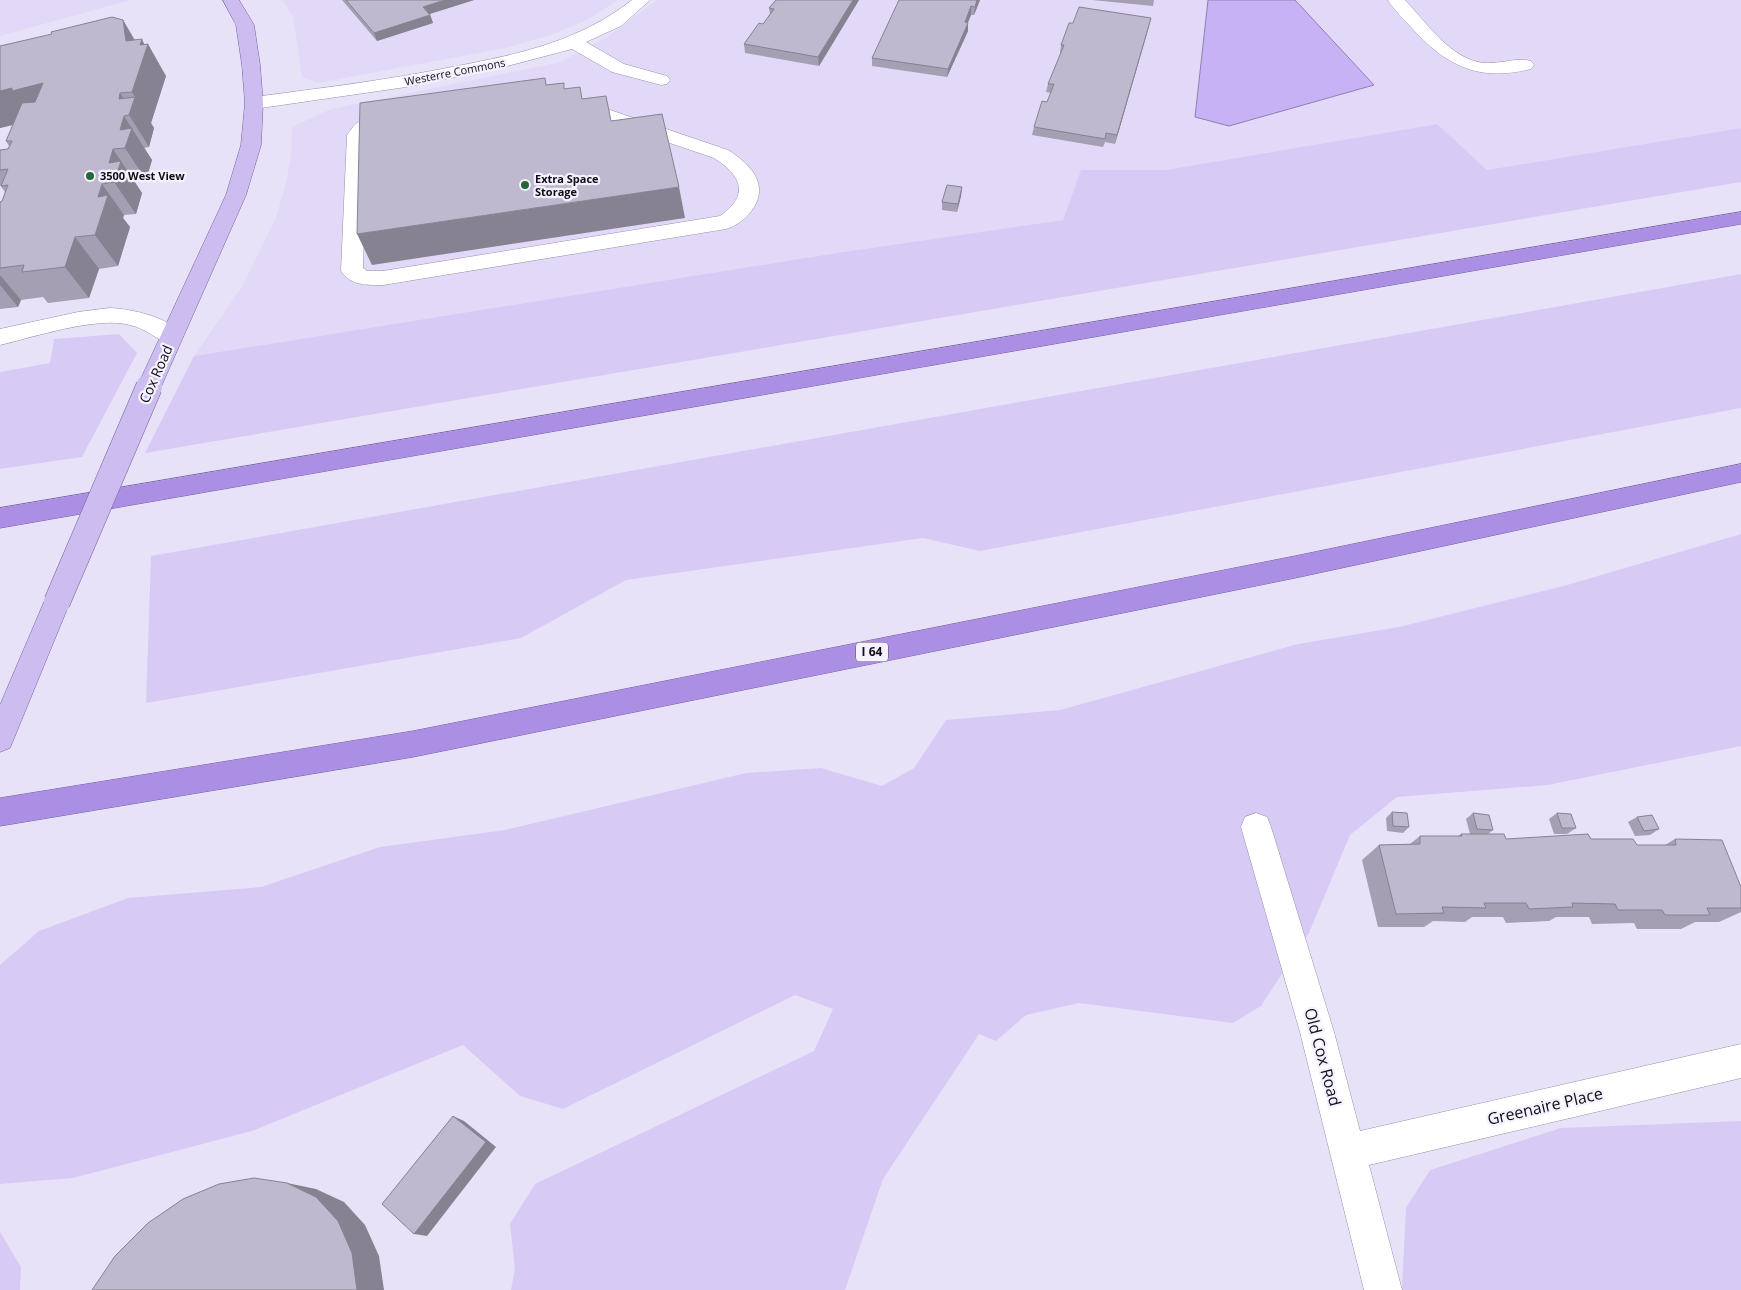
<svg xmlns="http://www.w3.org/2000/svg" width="1741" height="1290" viewBox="0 0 1741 1290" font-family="'Open Sans',sans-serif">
  <rect width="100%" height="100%" fill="#e8e2f9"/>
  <!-- built -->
  <g fill="#e2d9f8">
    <polygon points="0,0 131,0 0,36"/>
    <polygon points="282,0 618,0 587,20 547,36 505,48 318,83 302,77 293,16"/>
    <polygon points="657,0 1741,0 1741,128 1487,170 1436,124 1165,170 1081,170 1063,220 830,254 194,356 243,285 275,220 285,187 291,156 292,127 331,109 561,62 607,37"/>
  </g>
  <!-- green -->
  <g fill="#d7cbf6">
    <polygon points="1437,124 1487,170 1741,128 1741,182 145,453 194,356 830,254 1063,220 1081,170 1165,170"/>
    <polygon points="1741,274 1741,408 980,551 923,538 626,580 521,638 146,703 151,556"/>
    <polygon points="119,334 137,353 82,457 0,469 0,372 50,363 54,339"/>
    <polygon points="1741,534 1741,746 1548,785 1397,797 1350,835 1309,933 1261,1006 1233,1023 1079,1003 1026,1015 996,1041 979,1034 883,1179 845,1290 511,1290 515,1269 510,1224 535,1184 814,1051 833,1009 795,995 563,1109 520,1096 463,1045 252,1131 73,1178 0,1184 0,965 39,931 128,898 261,887 380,847 505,830 746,773 821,768 882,786 914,768 946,720 1060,710 1298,644 1399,627 1567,585"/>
    <polygon points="1741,1121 1741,1290 1402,1290 1406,1208 1430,1170 1561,1128"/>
    <polygon points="0,1232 21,1267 20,1290 0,1290"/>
  </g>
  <!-- water -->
  <polygon fill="#c7b2f5" stroke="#9080b2" points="1208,0 1295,0 1374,85 1229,126 1195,117"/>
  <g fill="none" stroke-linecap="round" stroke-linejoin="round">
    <!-- minor casing -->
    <g stroke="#9791a6" stroke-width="1">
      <g id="minor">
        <path d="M632,0H650L621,26L586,42L624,64L667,76L670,80L667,84L661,85L612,72L572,49L496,69L406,87L254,109L247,107L245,103L247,99L254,97C322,88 389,80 457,66C520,54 580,41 632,0Z"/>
        <path d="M1388,0H1405C1426,22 1452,61 1485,63C1501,64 1517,57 1531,61L1534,65L1531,69C1478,82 1446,66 1411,27C1403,18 1394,10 1388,0Z"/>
        <path d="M560,93L728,150C752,165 772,187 749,214C743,221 735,226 726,229L383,285C367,285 351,286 341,271L347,135C350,131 353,126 357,123C385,101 521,94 560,93ZM558,105L714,158C742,176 750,195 720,216L383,271H367L363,268L367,135C374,125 389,122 401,120L507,106Z"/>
        <path d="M110,308C132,309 171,317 183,337L180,343L172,345C157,340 145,328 130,325C97,316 34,337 0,345V329L78,312Z"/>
        <polygon points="1256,813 1267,817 1271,827 1334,1032 1360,1131 1741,1044 1741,1078 1369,1165 1402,1290 1364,1290 1300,1032 1241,827 1245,817"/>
      </g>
    </g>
    <!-- major casing -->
    <g stroke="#75629c" stroke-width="1">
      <g id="major">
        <polygon points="223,0 239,0 254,25 260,65 263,103 261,145 246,195 161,387 157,393 149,395 141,393 137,387 226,195 241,145 245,103 242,65 236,25"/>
        <polygon points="57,591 66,594 70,602 10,748 0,752 0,705 44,602 48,594"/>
      </g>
    </g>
    <!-- highway casing -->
    <g stroke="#75629c" stroke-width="1">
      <g id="highway">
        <polygon points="1741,212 1741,224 0,528 0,508"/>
        <polygon points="1741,464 1741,482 1295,578 413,757 0,826 0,798 413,731 1295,556"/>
      </g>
    </g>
    <!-- minor -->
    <use href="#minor" fill="#fff" fill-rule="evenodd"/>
    <!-- major -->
    <use href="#major" fill="#cdbcef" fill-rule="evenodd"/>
    <!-- highway -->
    <use href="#highway" fill="#ab8fe5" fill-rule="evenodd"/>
    <!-- major-bridge casing -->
    <g stroke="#75629c" stroke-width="27" stroke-linecap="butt">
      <polyline id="major-bridge" points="57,602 149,387"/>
    </g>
    <!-- major-bridge -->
    <use href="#major-bridge" stroke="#cdbcef" stroke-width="26"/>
  </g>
  <!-- wall -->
  <g fill="#a49fb2">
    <polygon points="342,0 474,0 430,14 433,23 377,41"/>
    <polygon points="776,0 859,0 819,66 745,53 744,44 763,24 770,14 769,8"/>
    <polygon points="980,0 974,15 971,15 968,23 968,31 947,77 872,66 872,58"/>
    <polygon points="1092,0 1154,0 1153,6"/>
    <polygon points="123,20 135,40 144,44 166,76 151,123 154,128 149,147 144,148 152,160 146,180 134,181 142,193 136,214 124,215 123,218 130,227 118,266 99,269 89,298 48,303 43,297 21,300 18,307 0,309 0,202 2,201 5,192 0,185 0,150 8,149 9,146 6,141 13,125 0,128 0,46"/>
    <polygon points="1149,26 1115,144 1105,142 1103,147 1032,135 1034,127 1047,102 1051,93 1046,92 1048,84 1061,54 1060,53 1061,45"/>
    <polygon points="962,187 961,196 957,212 942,210 942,202"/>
    <polygon points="1392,812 1409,827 1403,833 1387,831 1386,818"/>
    <polygon points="1473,813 1493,830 1488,834 1506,839 1591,839 1637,845 1665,845 1675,839 1741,887 1741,912 1719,922 1695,922 1681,929 1637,929 1634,923 1592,924 1589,917 1556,917 1549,921 1506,923 1503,917 1472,917 1465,922 1433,921 1424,927 1378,927 1362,860 1379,845 1410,844 1420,836 1458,836 1461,834 1470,834 1466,819"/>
    <polygon points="1557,813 1576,828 1567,834 1554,834 1549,819"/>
    <polygon points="1637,817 1659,829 1650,835 1635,836 1628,822"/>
  </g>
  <!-- shaded-wall -->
  <g fill="#868291">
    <polygon points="445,0 474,0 426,15 423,7"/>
    <polygon points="853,0 859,0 819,66 818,57"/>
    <polygon points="977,0 980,0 974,15 975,7"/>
    <polygon points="971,6 971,15 964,31 965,22"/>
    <polygon points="430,15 433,23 377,41 374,33"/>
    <polygon points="1151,18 1149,26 1115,144 1117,135"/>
    <polygon points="123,20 141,52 140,45 142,39 146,48 148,44 166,76 151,123 154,128 149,147 119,99 120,93 131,110 135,97 132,92"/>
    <polygon points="968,23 968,31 947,77 948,69"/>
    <polygon points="43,83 32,120 0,128 0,91 12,88"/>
    <polygon points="124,116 152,160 146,180 125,148 120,130"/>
    <polygon points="113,149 142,193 136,214 114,182 109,163"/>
    <polygon points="102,184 124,215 123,218 130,227 118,266 95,235 98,197"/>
    <polygon points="679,187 685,218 372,265 357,234"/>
    <polygon points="962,187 961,196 957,212 958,204"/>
    <polygon points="75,237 99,269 89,298 65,267"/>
    <polygon points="0,275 21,300 18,307 0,285"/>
    <polygon points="453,1116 464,1121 496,1147 427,1236 414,1234"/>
    <polygon points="287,1183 316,1189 344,1202 365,1225 379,1256 384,1290 357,1290"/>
  </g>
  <!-- building -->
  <g fill="#bfb9cf" stroke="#868291">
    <polygon points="346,0 445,0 423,7 430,15 374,33"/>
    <polygon points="776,0 853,0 818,57 744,44 759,23 763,24 774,9 769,8"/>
    <polygon points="899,0 977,0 975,7 971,6 965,22 968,23 948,69 872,58"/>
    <polygon points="1079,7 1151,18 1117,135 1106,133 1105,139 1034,127 1042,101 1047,102 1054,84 1048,84 1064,45 1061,45 1069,23 1073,23"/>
    <polygon points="112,17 123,20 126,41 142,39 140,45 148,44 132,92 120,93 119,99 135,97 129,115 124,116 120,130 132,128 125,148 113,149 109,163 121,161 114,182 102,184 98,197 108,195 95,235 75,237 65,267 22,272 24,265 0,268 0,202 2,201 8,185 1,186 8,169 0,170 0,150 8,149 12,141 6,141 22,103 35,102 43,83 12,91 12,88 0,91 0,46 52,34 51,32"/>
    <polygon points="545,78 546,85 564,83 564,89 580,87 582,99 606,96 611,121 662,114 679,187 357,234 360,103"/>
    <polygon points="947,185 962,187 958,204 942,202"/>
    <polygon points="1392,812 1407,813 1409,827 1393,826"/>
    <polygon points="1473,813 1489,815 1493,830 1477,829"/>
    <polygon points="1557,813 1571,814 1576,828 1562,828"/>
    <polygon points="1652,815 1659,829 1644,831 1637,817"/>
    <polygon points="1461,834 1504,834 1506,839 1588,834 1591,839 1633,839 1637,845 1676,845 1675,839 1722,840 1741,887 1741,908 1707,908 1710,915 1665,915 1662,910 1618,910 1615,904 1572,903 1573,907 1529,909 1526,903 1484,903 1486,908 1442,907 1444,913 1396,914 1379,845 1420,844 1420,836 1462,836"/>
    <polygon points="453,1116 486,1142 414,1234 382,1204"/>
    <polygon points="254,1178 287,1183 316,1197 338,1221 352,1253 357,1290 92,1290 115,1256 148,1223 183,1199 219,1184"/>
  </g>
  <!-- markers -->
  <g fill="#246935" stroke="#f5f1ff" stroke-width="2">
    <circle cx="90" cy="176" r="5"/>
    <circle cx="525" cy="185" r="5"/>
  </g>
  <g text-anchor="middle" stroke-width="4.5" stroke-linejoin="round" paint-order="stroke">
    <!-- far-street labels -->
    <g font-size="11" fill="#100d15" stroke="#f5f1ff">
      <text transform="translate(455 72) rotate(-11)" y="4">Westerre Commons</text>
    </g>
    <!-- far-poi labels -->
    <g font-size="11" font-weight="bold" fill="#100d15" stroke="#f5f1ff" text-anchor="start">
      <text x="100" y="180">3500 West View</text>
      <text x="535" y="183">Extra Space<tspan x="535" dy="13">Storage</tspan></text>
    </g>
    <!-- shield labels -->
    <rect fill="#f5f1ff" stroke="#55515b" stroke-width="1" x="856" y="642.5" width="32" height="19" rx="4"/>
    <g font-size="12" font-weight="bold" fill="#100d15">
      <text x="872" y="656">I 64</text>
    </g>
    <!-- street labels -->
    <g font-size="14" fill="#100d15" stroke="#f5f1ff">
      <text transform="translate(156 374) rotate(-66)" y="5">Cox Road</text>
    </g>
    <!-- near-street labels -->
    <g font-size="16" fill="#100d15" stroke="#f5f1ff">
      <text transform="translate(1323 1057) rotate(75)" y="6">Old Cox Road</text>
      <text transform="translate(1545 1106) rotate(-13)" y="6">Greenaire Place</text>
    </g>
  </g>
</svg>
